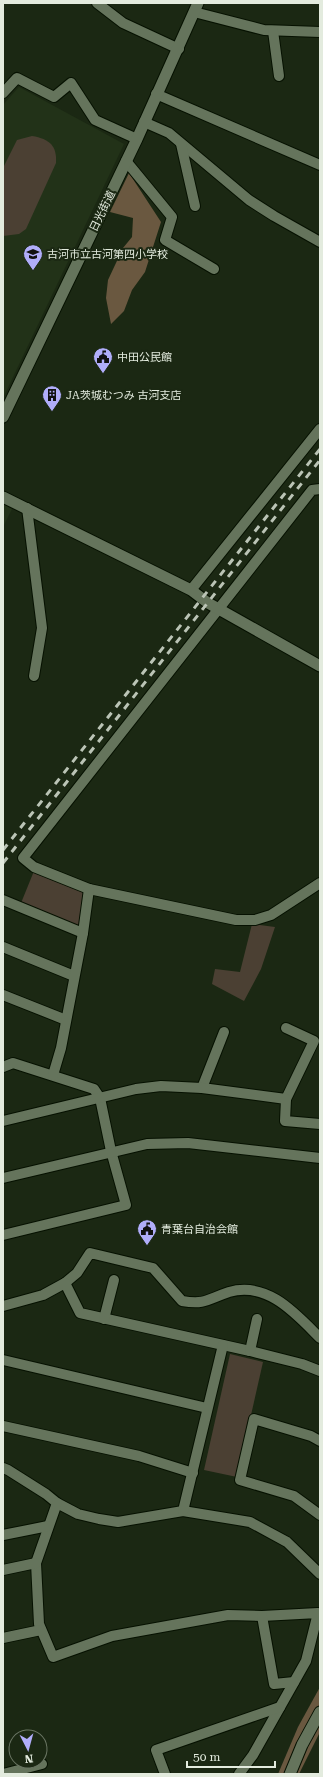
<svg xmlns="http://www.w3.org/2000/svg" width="323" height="1777" viewBox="0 0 323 1777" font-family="'Roboto Serif','Noto Sans JP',serif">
  <rect width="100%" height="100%" fill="#1b2813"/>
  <!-- built -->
  <g fill="#223218">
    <polygon points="19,87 124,144 3,398 3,105"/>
    <polygon points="3,504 12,509 3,527"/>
  </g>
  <!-- green -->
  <g fill="#4b4033">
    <path d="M32,136C50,139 57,146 56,163L26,229L19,234L3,236V168L17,140Z"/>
    <polygon points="34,871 86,890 80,929 21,903"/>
    <polygon points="252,924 275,927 261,969 244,1001 212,984 215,969 240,972"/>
    <polygon points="230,1354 263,1362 237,1477 204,1470"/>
  </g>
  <!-- forest -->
  <g fill="#6a5840">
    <polygon points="129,173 161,222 145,272 132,290 124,311 111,324 106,298 108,280 123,248 132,237 133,218 110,212"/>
    <polygon points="320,1687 320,1732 299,1774 278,1774 298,1727"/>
  </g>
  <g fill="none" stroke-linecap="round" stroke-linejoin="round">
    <!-- minor casing -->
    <g stroke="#061101" stroke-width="12">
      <g id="minor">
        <polyline points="97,3 123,23 179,49"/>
        <polyline points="194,12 264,30 320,32"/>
        <polyline points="273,31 279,76"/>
        <polyline points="3,93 17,78 54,97 71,83 95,120 137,139"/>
        <polyline points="156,94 320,165"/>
        <polyline points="144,122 169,133 249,200 274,216 320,242"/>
        <polyline points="181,144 195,206"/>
        <polyline points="126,161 172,217 165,240 214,269"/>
        <polyline points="320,489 312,490 23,858 34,867 89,889 236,920 255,920 271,915 320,883"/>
        <polyline points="27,508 42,628 34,676"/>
        <polyline points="191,590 320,429"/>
        <polyline points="3,900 83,933"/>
        <polyline points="3,947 74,976"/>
        <polyline points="3,995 66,1020"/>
        <polyline points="3,1067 13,1063 94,1089 100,1098 111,1151 126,1205 3,1235"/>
        <polyline points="53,1075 61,1048 83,933 89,889"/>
        <polyline points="202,1088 224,1032"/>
        <polyline points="286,1099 314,1041 286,1028"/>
        <polyline points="3,1121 136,1089 161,1086 202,1088 286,1099 285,1121 320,1124"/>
        <polyline points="3,1178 147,1144 188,1143 320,1158"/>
        <path d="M65,1283L77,1273L90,1253L153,1268L182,1301C206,1305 208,1299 229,1292C268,1281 296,1314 320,1338"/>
        <polyline points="3,1306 43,1295 65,1283 80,1313 250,1351 302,1364 320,1371"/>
        <polyline points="104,1319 114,1280"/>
        <polyline points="250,1351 257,1319"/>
        <polyline points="3,1360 207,1408"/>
        <polyline points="3,1426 139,1456 193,1473"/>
        <polyline points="320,1441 311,1436 254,1419 240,1480 294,1496 320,1515"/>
        <polyline points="3,1468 8,1470 46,1494 57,1503 78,1514 99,1519 118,1522 183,1511 250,1522 287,1542 320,1574"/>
        <polyline points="57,1503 36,1563 39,1624 53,1657 112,1636 228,1615 262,1616 318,1613 306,1661 253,1755 239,1774"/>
        <polyline points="183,1511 223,1345"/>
        <polyline points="3,1535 48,1526"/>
        <polyline points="3,1570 36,1563"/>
        <polyline points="262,1616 274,1684 294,1682"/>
        <polyline points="3,1638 41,1630"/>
        <polyline points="3,1774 42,1764"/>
        <polyline points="165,1774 156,1750 280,1707"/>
      </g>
    </g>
    <!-- tertiary casing -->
    <g stroke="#061101" stroke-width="13">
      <g id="tertiary">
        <polyline points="3,497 191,590 208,603 320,666"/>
        <polyline points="290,1774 302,1745 320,1712"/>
      </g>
    </g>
    <!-- secondary casing -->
    <g stroke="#061101" stroke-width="13">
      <polyline id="secondary" points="3,417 137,139 198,3"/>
    </g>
    <!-- minor -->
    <use href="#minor" stroke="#65745c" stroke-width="10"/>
    <!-- tertiary -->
    <use href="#tertiary" stroke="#65745c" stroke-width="11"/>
    <!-- secondary -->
    <use href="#secondary" stroke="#65745c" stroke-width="11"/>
    <!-- rail -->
    <g stroke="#bbc4b6" stroke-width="3" stroke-dasharray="7 7" stroke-linecap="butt">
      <polyline points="3,850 320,449"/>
      <polyline points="3,863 320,460"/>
    </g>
  </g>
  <!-- icons -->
  <defs>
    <g id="school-pin" transform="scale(1)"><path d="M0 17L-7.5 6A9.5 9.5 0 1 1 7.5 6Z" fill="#b0adfa" stroke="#1b2813"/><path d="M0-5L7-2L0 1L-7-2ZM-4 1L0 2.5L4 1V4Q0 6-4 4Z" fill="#111"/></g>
    <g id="civic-pin" transform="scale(1)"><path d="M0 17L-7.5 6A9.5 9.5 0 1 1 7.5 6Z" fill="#b0adfa" stroke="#1b2813"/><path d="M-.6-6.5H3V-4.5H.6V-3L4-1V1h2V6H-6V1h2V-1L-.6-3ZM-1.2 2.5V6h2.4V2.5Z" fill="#111"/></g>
    <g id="building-pin" transform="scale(1)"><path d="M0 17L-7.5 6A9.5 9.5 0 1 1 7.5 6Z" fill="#b0adfa" stroke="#1b2813"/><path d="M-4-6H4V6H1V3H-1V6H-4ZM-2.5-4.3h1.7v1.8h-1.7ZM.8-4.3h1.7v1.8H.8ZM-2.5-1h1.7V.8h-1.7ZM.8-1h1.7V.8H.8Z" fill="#111"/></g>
  </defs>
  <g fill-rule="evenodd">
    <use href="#school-pin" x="33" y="254"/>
    <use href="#civic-pin" x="103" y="357"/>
    <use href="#building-pin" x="52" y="395"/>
    <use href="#civic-pin" x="147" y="1229"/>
  </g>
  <g text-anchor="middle" stroke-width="4" stroke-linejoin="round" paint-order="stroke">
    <!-- street labels -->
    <g font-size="11" fill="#e3ebde" stroke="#1b2813">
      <text transform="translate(102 211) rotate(-64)" y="4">日光街道</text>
    </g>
    <!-- poi labels -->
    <g font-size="11" fill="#e3ebde" stroke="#1b2813" text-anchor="start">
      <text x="47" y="258">古河市立古河第四小学校</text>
      <text x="117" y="361">中田公民館</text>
      <text x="66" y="399">JA茨城むつみ 古河支店</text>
      <text x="161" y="1233">青葉台自治会館</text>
    </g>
  </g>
  <!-- border -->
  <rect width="323" height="1777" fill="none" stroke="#e3ebde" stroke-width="8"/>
  <!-- north arrow -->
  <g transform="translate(28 1749) rotate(174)"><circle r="19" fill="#1b2813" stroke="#6b7664"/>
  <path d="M0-3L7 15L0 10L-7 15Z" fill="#b0adfa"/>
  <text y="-6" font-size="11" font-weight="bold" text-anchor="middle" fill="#e3ebde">N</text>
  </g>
  <!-- scale -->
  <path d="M187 1761v6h88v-6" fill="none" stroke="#e3ebde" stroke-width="2"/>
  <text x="193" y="1761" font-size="12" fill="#e3ebde" stroke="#1b2813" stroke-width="3" paint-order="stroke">50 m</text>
</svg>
